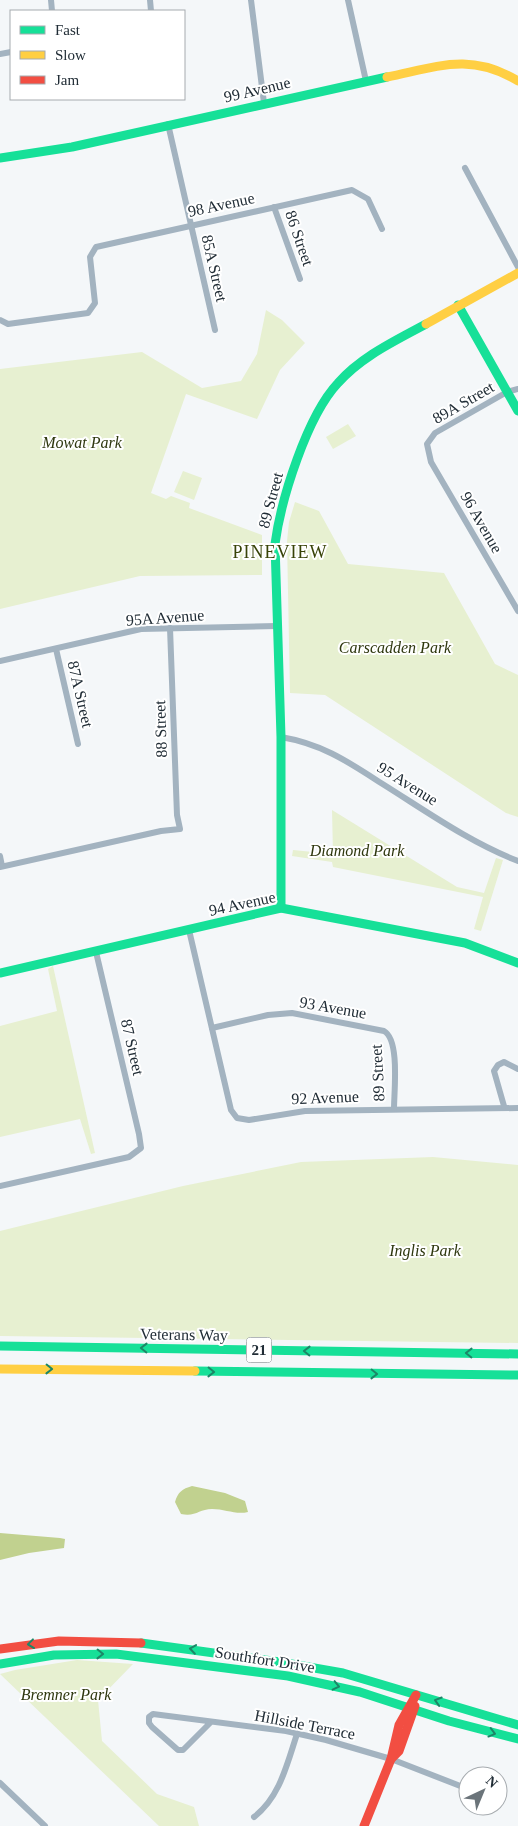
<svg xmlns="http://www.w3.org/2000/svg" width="518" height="1826" viewBox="0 0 518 1826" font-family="'Times New Roman',serif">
  <rect width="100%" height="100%" fill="#f4f7f9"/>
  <!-- green -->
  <g fill="#e7f0d1">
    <polygon points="266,310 282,320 305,343 280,370 257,419 186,394 151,493 166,499 171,496 190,503 189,508 262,535 262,575 140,576 0,609 0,369 142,352 202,388 241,381 257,354"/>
    <polygon points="348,424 356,436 333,449 326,437"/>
    <polygon points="183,471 202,478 194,500 174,492"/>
    <polygon points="295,502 319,511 348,564 444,573 495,664 518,675 518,817 506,813 325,695 290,693 287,541 289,522"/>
    <polygon points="332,810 457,887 484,893 496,858 503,860 481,931 474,929 483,897 333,867 332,862 292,856 293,850 333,854"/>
    <polygon points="53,966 95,1153 91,1154 80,1119 0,1137 0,1026 57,1011 48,969"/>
    <polygon points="433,1157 518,1165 518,1343 0,1336 0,1231 183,1186 301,1162"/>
    <polygon points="77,1660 133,1664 98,1700 102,1741 157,1794 194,1807 199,1826 159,1826 0,1674 15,1670"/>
  </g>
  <!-- water -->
  <g fill="#c1d18f">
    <path d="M192,1486L225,1493L245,1501L248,1512C236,1515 225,1509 212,1509C199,1509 196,1517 181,1514L175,1502C178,1492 182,1489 192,1486Z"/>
    <polygon points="0,1533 60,1538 65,1539 64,1548 29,1553 0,1560"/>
  </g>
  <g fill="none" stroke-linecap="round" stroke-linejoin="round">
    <!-- street -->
    <g stroke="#a3b3c0" stroke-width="6">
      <polyline points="51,0 52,11"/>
      <polyline points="150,0 151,11"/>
      <polyline points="251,0 264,103"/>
      <polyline points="348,0 366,81"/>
      <polyline points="0,54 11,52"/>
      <polyline points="168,124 215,330"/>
      <polyline points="465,168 518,267"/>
      <polyline points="274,207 300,279"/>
      <polyline points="0,320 8,324 88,313 95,303 90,257 96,247 352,190 368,199 382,229"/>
      <polyline points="518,389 507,392 435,433 427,444 431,462 518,611"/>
      <polyline points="56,649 78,744"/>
      <polyline points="0,661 141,629 276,626"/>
      <path d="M281,737C322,744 347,761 381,783C426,811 469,842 518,861"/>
      <polyline points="0,856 2,866"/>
      <polyline points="0,867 161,831 180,829 177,815 170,628"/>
      <polyline points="189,930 231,1110 237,1118 249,1120 305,1111 518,1108"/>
      <path d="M212,1028L268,1015L292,1013L384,1031C400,1040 394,1091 394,1109"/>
      <polyline points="504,1106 494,1071 498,1065 504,1062 518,1069"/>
      <polyline points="0,1186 129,1157 141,1148 139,1134 96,952"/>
      <polyline points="211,1722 183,1750 178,1750 152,1727 149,1723 149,1717 153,1714 286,1731 326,1740 391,1759 468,1789"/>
      <polyline points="0,1783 45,1826"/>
      <path d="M254,1817C280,1797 287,1764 297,1734"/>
    </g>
    <!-- fast -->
    <g stroke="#16e098" stroke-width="9">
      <polyline points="0,158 72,147 387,77"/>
      <polyline points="458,305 518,411"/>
      <path d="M281,908V737L275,544C281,499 307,416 338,383C362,356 395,341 426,324"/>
      <polyline points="0,973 281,908 465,943 518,963"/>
      <polyline points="0,1346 518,1354"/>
      <polyline points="195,1371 518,1375"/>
      <polyline points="141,1643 280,1662 343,1673 518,1725"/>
      <polyline points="0,1664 54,1655 116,1654 288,1676 360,1692 449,1721 518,1739"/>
    </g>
    <!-- slow -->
    <g stroke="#ffcf43" stroke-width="9">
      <path d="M387,77C437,67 470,52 518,81"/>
      <polyline points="426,324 518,273"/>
      <polyline points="0,1369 195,1371"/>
    </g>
    <!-- jam -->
    <g stroke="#f24e42" stroke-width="9">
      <polyline points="0,1649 59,1641 141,1643"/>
      <polyline points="391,1759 399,1751 415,1706"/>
      <polyline points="364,1826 391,1759 399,1725 416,1695"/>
    </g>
  </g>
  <!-- one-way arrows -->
  <defs><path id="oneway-chevron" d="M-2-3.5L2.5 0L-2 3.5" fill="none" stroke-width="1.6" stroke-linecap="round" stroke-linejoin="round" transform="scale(1.25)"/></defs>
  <g stroke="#1c8667">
    <use href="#oneway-chevron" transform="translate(144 1348) rotate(-179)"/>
    <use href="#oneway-chevron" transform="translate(307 1351) rotate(-179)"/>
    <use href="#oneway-chevron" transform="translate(469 1353) rotate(-179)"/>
    <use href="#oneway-chevron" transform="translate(49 1369) rotate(1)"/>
    <use href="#oneway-chevron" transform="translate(211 1372) rotate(1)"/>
    <use href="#oneway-chevron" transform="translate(374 1374) rotate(1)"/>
    <use href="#oneway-chevron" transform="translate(31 1644) rotate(173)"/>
    <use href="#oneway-chevron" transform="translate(193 1649) rotate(-172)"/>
    <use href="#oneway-chevron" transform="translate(100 1654) rotate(1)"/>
    <use href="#oneway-chevron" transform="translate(336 1686) rotate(13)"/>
    <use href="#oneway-chevron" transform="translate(438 1701) rotate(-163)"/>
    <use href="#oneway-chevron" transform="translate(492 1733) rotate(15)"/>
  </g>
  <g text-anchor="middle" stroke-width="4" stroke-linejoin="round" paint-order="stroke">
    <!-- shield labels -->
    <rect fill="#fff" stroke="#646c72" stroke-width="1" x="246.5" y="1337.5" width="25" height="25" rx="4"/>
    <g font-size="15" font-weight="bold" fill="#212d36">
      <text x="259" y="1355">21</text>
    </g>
    <!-- street labels -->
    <g font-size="16" fill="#212d36" stroke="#fff">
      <text transform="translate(257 89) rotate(-13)" y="6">99 Avenue</text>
      <text transform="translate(221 204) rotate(-12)" y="6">98 Avenue</text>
      <text transform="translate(300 238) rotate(71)" y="6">86 Street</text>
      <text transform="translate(215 268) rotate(77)" y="6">85A Street</text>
      <text transform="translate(463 402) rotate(-30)" y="6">89A Street</text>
      <text transform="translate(270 500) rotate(-75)" y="6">89 Street</text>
      <text transform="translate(482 522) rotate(60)" y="6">96 Avenue</text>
      <text transform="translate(165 617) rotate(-4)" y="6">95A Avenue</text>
      <text transform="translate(81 694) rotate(77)" y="6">87A Street</text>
      <text transform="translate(160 729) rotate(-92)" y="6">88 Street</text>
      <text transform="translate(408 783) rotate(32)" y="6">95 Avenue</text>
      <text transform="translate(242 903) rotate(-12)" y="6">94 Avenue</text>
      <text transform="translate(333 1007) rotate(10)" y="6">93 Avenue</text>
      <text transform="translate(133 1047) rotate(77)" y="6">87 Street</text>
      <text transform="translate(377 1073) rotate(-93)" y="6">89 Street</text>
      <text transform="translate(325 1097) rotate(-2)" y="6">92 Avenue</text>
      <text transform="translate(184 1334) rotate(1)" y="6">Veterans Way</text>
      <text transform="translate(265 1659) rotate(9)" y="6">Southfort Drive</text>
      <text transform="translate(305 1724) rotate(11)" y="6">Hillside Terrace</text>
    </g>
    <!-- park labels -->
    <g font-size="16" font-style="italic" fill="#2e370e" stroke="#fff">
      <text x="82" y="448">Mowat Park</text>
      <text x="395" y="653">Carscadden Park</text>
      <text x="357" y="856">Diamond Park</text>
      <text x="425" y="1256">Inglis Park</text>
      <text x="66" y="1700">Bremner Park</text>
    </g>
    <!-- neighbourhood labels -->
    <g font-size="18" letter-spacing="1" fill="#384308" stroke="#fff">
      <text x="280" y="558">PINEVIEW</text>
    </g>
  </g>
  <!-- legend -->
  <rect x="10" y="10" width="175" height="90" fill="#ffffff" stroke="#a6abaf"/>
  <rect x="20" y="26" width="25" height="8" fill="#16e098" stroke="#a6abaf"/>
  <text x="55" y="35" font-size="15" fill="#212d36">Fast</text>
  <rect x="20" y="51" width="25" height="8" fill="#ffcf43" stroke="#a6abaf"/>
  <text x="55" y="60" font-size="15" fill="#212d36">Slow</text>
  <rect x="20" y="76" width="25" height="8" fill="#f24e42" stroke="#a6abaf"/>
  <text x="55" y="85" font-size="15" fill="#212d36">Jam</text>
  <!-- north arrow -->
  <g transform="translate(483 1791) rotate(44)"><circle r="24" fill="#ffffff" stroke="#a6abaf"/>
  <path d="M0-4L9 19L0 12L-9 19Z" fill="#6b747a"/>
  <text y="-8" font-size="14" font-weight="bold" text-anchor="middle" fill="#212d36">N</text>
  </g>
</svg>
